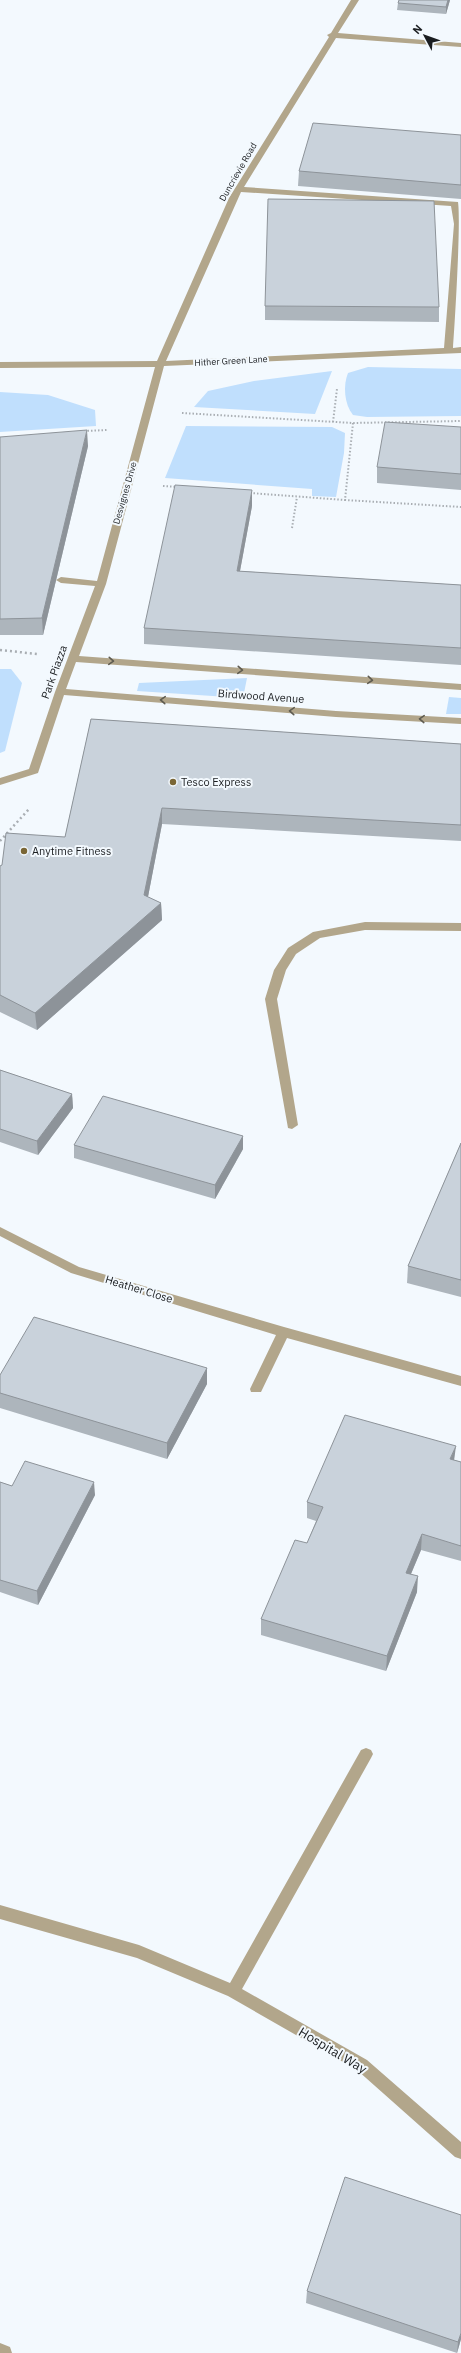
<svg xmlns="http://www.w3.org/2000/svg" width="461" height="2353" viewBox="0 0 461 2353" font-family="'IBM Plex Sans',sans-serif">
  <rect width="100%" height="100%" fill="#f3f9fe"/>
  <!-- green -->
  <g fill="#c0dffd">
    <path d="M368,367L461,369V416L367,417L353,415C344,404 343,385 348,373Z"/>
    <polygon points="332,371 315,414 194,407 208,391 254,381"/>
    <polygon points="0,392 48,395 95,410 96,426 0,432"/>
    <polygon points="186,426 332,427 345,433 344,453 336,497 312,496 312,489 165,478"/>
    <polygon points="0,669 11,669 22,683 5,751 0,753"/>
    <polygon points="247,678 243,698 137,691 139,683"/>
    <polygon points="449,697 461,698 461,714 446,714"/>
  </g>
  <g fill="none" stroke-linecap="round" stroke-linejoin="round">
    <!-- path-far1 -->
    <g stroke="#a9aeb3" stroke-width="2" stroke-dasharray="1.5 2" stroke-linecap="butt">
      <polyline points="182,413 353,423 461,421"/>
      <polyline points="333,422 337,389"/>
      <polyline points="353,423 345,500 461,507"/>
      <polyline points="84,431 107,430"/>
      <polyline points="163,486 178,487"/>
      <polyline points="250,493 345,500"/>
      <polyline points="292,528 297,497"/>
    </g>
    <!-- path -->
    <g stroke="#a9aeb3" stroke-width="2.5" stroke-dasharray="2 3" stroke-linecap="butt">
      <polyline points="0,650 37,654"/>
      <polyline points="0,841 29,809"/>
    </g>
    <!-- minor -->
    <g fill="#b2a68b" fill-rule="evenodd">
      <path d="M351,0H359L338,33L461,43V47L336,38L244,187L458,202C461,221 455,321 453,348L461,347V353L164,366L106,584L79,656L461,684V690L76,662L66,689L336,711L461,718V724L336,717L64,695L38,773L0,785V778L29,769L55,692L95,586L61,583L56,580L61,577L97,581L155,367L0,368V362L157,361L229,198L329,37L327,35L331,33ZM241,192L451,206L454,224L444,348L166,361Z"/>
      <polygon points="365,922 461,923 461,931 365,930 320,938 296,954 286,970 277,999 298,1125 292,1129 288,1128 265,999 274,970 288,948 313,932"/>
      <polygon points="0,1227 79,1267 284,1327 461,1376 461,1386 287,1338 261,1392 251,1392 250,1389 276,1335 71,1273 0,1236"/>
      <polygon points="366,1748 371,1750 373,1754 371,1758 242,1989 367,2060 461,2142 461,2159 455,2157 357,2070 228,1996 137,1958 0,1919 0,1905 139,1945 230,1983 361,1750"/>
      <polygon points="0,2343 10,2347 12,2353 0,2353"/>
    </g>
  </g>
  <!-- wall -->
  <g fill="#adb5bc">
    <polygon points="450,0 446,14 397,10 398,3"/>
    <polygon points="461,135 461,199 298,186 299,171"/>
    <polygon points="265,306 439,307 439,322 265,320"/>
    <polygon points="461,427 461,490 377,483 377,467"/>
    <polygon points="0,437 88,446 43,635 0,635"/>
    <polygon points="252,506 240,571 461,585 461,665 144,644 144,628"/>
    <polygon points="91,719 461,744 461,841 162,824 148,897 161,903 162,920 37,1030 0,1012 0,866 65,837"/>
    <polygon points="0,1070 72,1094 73,1108 38,1155 0,1142"/>
    <polygon points="243,1136 243,1149 215,1199 74,1158 74,1145"/>
    <polygon points="461,1143 461,1297 407,1283 408,1266"/>
    <polygon points="207,1368 207,1384 167,1459 0,1408 0,1375"/>
    <polygon points="455,1460 461,1462 461,1561 421,1550 411,1574 417,1592 386,1671 261,1635 261,1619 307,1543 316,1521 307,1518 307,1502"/>
    <polygon points="0,1482 12,1486 95,1495 38,1605 0,1592"/>
    <polygon points="307,2291 461,2339 457,2353 306,2303"/>
  </g>
  <!-- shaded-wall -->
  <g fill="#8d9399">
    <polygon points="448,0 450,0 446,14 446,7"/>
    <polygon points="87,430 88,446 43,635 42,618"/>
    <polygon points="252,490 252,506 237,587 237,571"/>
    <polygon points="162,808 162,824 145,912 144,895"/>
    <polygon points="161,903 162,920 37,1030 35,1013"/>
    <polygon points="72,1094 73,1108 38,1155 37,1141"/>
    <polygon points="243,1136 243,1149 215,1199 215,1185"/>
    <polygon points="207,1368 207,1384 167,1459 167,1443"/>
    <polygon points="456,1446 454,1461 450,1459"/>
    <polygon points="94,1482 95,1495 38,1605 37,1591"/>
    <polygon points="422,1534 421,1550 405,1588 406,1573"/>
    <polygon points="418,1576 417,1592 386,1671 387,1656"/>
    <polygon points="461,2333 461,2339 457,2353 458,2342"/>
  </g>
  <!-- building -->
  <g fill="#c9d2db" stroke="#8d9399">
    <polygon points="399,0 448,0 446,7 398,3"/>
    <polygon points="313,123 461,135 461,185 299,171"/>
    <polygon points="268,199 434,201 439,307 265,306"/>
    <polygon points="385,422 461,427 461,474 377,467"/>
    <polygon points="87,430 42,618 0,619 0,437"/>
    <polygon points="175,485 252,490 237,571 461,585 461,648 144,628"/>
    <polygon points="91,719 461,744 461,825 162,808 144,895 161,903 35,1013 0,995 0,866 2,865 6,833 65,837"/>
    <polygon points="0,1070 72,1094 37,1141 0,1129"/>
    <polygon points="103,1096 243,1136 215,1185 74,1145"/>
    <polygon points="461,1143 461,1280 408,1266"/>
    <polygon points="34,1317 207,1368 167,1443 0,1393 0,1375"/>
    <polygon points="345,1415 456,1446 450,1459 461,1462 461,1546 422,1534 406,1573 418,1576 387,1656 261,1619 295,1540 307,1543 323,1507 307,1502"/>
    <polygon points="25,1461 94,1482 37,1591 0,1580 0,1482 12,1486"/>
    <polygon points="345,2177 461,2215 461,2333 458,2342 307,2291"/>
  </g>
  <!-- one-way arrows -->
  <defs><path id="oneway-chevron" d="M-2-3.5L2.5 0L-2 3.5" fill="none" stroke-width="1.6" stroke-linecap="round" stroke-linejoin="round"/></defs>
  <g stroke="#5e5b50">
    <use href="#oneway-chevron" transform="translate(111 661) rotate(4)"/>
    <use href="#oneway-chevron" transform="translate(240 670) rotate(4)"/>
    <use href="#oneway-chevron" transform="translate(370 680) rotate(5)"/>
    <use href="#oneway-chevron" transform="translate(163 700) rotate(-176)"/>
    <use href="#oneway-chevron" transform="translate(292 711) rotate(-176)"/>
    <use href="#oneway-chevron" transform="translate(422 719) rotate(-177)"/>
  </g>
  <!-- markers -->
  <g fill="#7a6635" stroke="#f3f9fe" stroke-width="1.5">
    <circle cx="173" cy="782" r="4"/>
    <circle cx="24" cy="851" r="4"/>
  </g>
  <g text-anchor="middle" stroke-width="4" stroke-linejoin="round" paint-order="stroke">
    <!-- far-street labels -->
    <g font-size="9" fill="#1a1d20" stroke="#f3f9fe">
      <text transform="translate(238 172) rotate(-60)" y="3">Duncrievie Road</text>
      <text transform="translate(231 361) rotate(-3)" y="3">Hither Green Lane</text>
      <text transform="translate(125 493) rotate(-74)" y="3">Desvignes Drive</text>
    </g>
    <!-- street labels -->
    <g font-size="11" fill="#1a1d20" stroke="#f3f9fe">
      <text transform="translate(54 672) rotate(-70)" y="4">Park Piazza</text>
      <text transform="translate(261 696) rotate(4)" y="4">Birdwood Avenue</text>
      <text transform="translate(139 1289) rotate(17)" y="4">Heather Close</text>
    </g>
    <!-- poi labels -->
    <g font-size="11" fill="#1a1d20" stroke="#f3f9fe" text-anchor="start">
      <text x="181" y="786">Tesco Express</text>
      <text x="32" y="855">Anytime Fitness</text>
    </g>
    <!-- near-street labels -->
    <g font-size="13" fill="#1a1d20" stroke="#f3f9fe">
      <text transform="translate(333 2050) rotate(31)" y="5">Hospital Way</text>
    </g>
  </g>
  <!-- north arrow -->
  <g transform="translate(425 36) rotate(311)" stroke="#f3f9fe" stroke-width="3" paint-order="stroke">
  <path d="M0-3L7 15L0 10L-7 15Z" fill="#1a1d20"/>
  <text y="-6" font-size="11" font-weight="bold" text-anchor="middle" fill="#1a1d20">N</text>
  </g>
</svg>
